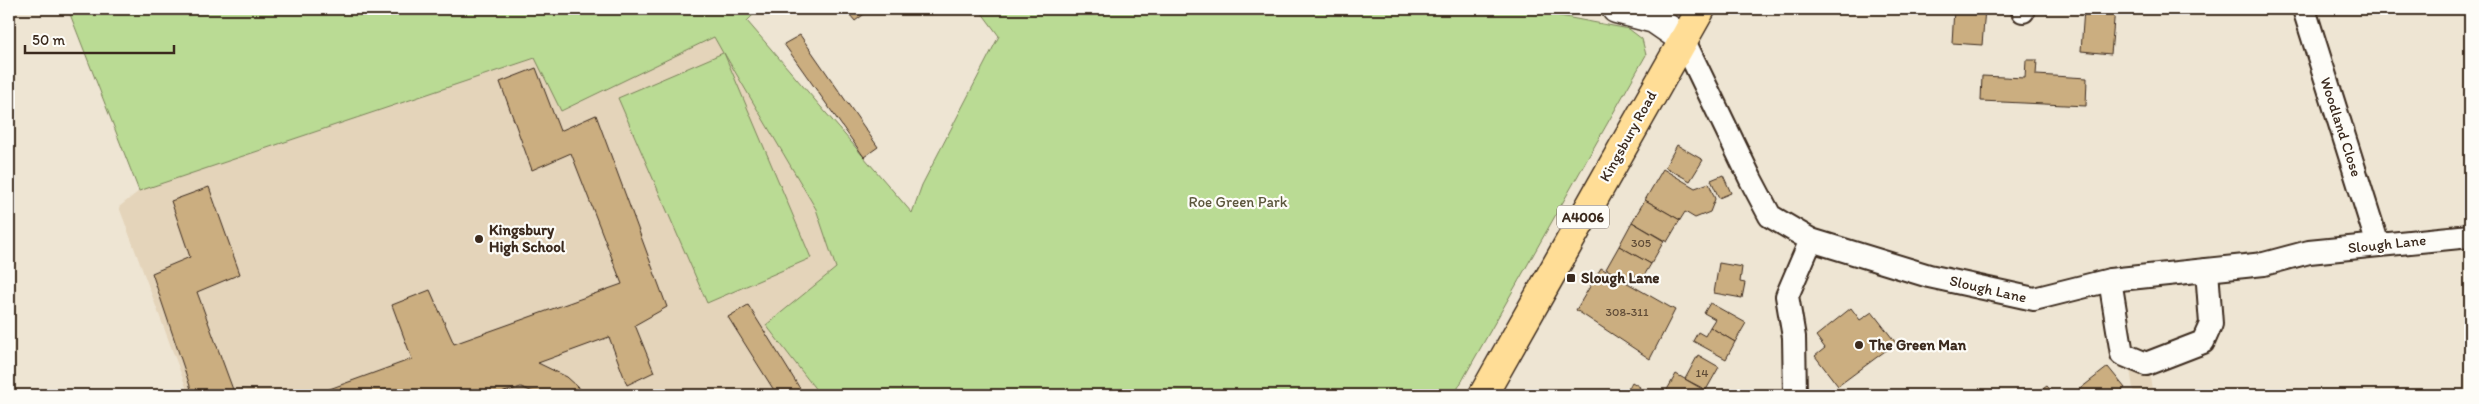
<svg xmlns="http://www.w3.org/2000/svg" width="2479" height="404" viewBox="0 0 2479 404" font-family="Itim,sans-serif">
  <rect width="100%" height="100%" fill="#eee5d3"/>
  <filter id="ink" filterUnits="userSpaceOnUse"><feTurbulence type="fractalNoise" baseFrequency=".02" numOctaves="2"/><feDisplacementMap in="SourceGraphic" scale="10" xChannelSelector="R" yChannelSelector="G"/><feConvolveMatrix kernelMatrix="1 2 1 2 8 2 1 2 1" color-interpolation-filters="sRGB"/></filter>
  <g filter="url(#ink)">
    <!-- built -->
    <g fill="#e4d4ba">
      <polygon points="714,36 816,209 836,268 766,325 820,395 189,395 119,207 139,191 536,58 562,111"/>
      <polygon points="2145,350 2153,395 2134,395 2128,356"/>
    </g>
    <!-- green -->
    <polygon fill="#badb94" stroke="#7a8259" points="68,9 759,9 747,21 912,213 922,185 999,36 979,9 1523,9 1629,29 1642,39 1646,55 1454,395 820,395 766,325 836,268 816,209 724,53 811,258 707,303 618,98 723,53 714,37 561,111 535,58 139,191"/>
    <!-- building -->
    <g fill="#cbae80" stroke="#3b2a1e">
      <polygon points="845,9 871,9 855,21"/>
      <polygon points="1954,9 1985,9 1982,45 1952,43"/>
      <polygon points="2084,9 2115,9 2111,54 2081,51"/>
      <polygon points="800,35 878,147 864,157 784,44"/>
      <polygon points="2026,60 2037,60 2036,75 2087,78 2086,106 1981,101 1982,76 2025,78"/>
      <polygon points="536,68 560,131 596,115 667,307 635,325 654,372 627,385 609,337 538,363 567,377 587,395 540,395 521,387 494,395 313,395 412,359 392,305 430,290 454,344 622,284 571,153 532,170 500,82"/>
      <polygon points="1677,145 1703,160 1690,181 1665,167"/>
      <polygon points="1663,169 1695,188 1709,183 1715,199 1710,212 1695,218 1685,212 1680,220 1645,200"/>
      <polygon points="1723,175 1731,193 1719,198 1711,180"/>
      <polygon points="209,187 240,274 197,292 235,395 193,395 152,273 190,257 171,201"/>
      <polygon points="1645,200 1680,220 1667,242 1632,222"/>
      <polygon points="1632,222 1664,241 1651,264 1619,246"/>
      <polygon points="1619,246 1651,264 1642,279 1634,275 1630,282 1606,269"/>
      <polygon points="1719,263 1742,267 1740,282 1745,283 1742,298 1714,293"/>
      <polygon points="1601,268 1675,310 1650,359 1576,310"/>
      <polygon points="1710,303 1746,323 1735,342 1710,327 1715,319 1704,313"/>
      <polygon points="748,305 804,395 777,395 728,317"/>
      <polygon points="1851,308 1860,320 1872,312 1896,343 1838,386 1815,356 1825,348 1816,336"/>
      <polygon points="1710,327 1735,342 1726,359 1693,341 1698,332 1705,336"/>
      <polygon points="1698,355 1719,367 1706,390 1685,379"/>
      <polygon points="2108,367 2125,388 2116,395 2072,395"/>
      <polygon points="1676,374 1711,394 1710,395 1664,395"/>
      <polygon points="1632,382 1640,387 1636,395 1625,395"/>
      <polygon points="2047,386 2055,395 2034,395"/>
    </g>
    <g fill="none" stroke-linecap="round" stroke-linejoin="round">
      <!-- minor casing -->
      <g stroke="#3b2a1e" stroke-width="26">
        <g id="minor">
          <polyline points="2023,9 2023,11"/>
          <polyline points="2304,9 2378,245"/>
          <polyline points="1683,39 1751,180 1770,216 1811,240 1929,276 2034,299 2110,280 2264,264 2309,252 2470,236"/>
          <polyline points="2110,280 2122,354 2146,364 2203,342 2211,324 2207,270"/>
          <polyline points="1795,395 1794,337 1787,296 1811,240"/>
        </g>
      </g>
      <!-- tertiary casing -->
      <g stroke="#3b2a1e" stroke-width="31">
        <polyline id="tertiary" points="1616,9 1654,19 1683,39"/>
      </g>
      <!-- primary casing -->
      <g stroke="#3b2a1e" stroke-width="31">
        <polyline id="primary" points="1483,395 1701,9"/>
      </g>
      <!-- minor -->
      <use href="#minor" stroke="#fdfcf7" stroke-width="22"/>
      <!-- tertiary -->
      <use href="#tertiary" stroke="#fdfcf7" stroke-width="28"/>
      <!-- primary -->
      <use href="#primary" stroke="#ffdd96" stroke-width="28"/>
    </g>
  </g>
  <!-- markers -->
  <g fill="#3b2a1e" stroke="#fdfcf7" stroke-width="2">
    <circle cx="479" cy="239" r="5"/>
    <rect x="1566" y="273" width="10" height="10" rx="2.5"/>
    <circle cx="1859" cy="345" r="5"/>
  </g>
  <g text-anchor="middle" stroke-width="4.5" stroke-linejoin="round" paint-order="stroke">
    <!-- number labels -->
    <g font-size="12" fill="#5f4b36">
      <text x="1641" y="247">305</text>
      <text x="1627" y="316">308-311</text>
      <text x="1702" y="377">14</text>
    </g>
    <!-- shield labels -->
    <rect fill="#fdfcf7" stroke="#75695f" stroke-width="1" x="1557" y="205.5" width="52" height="23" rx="4"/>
    <g font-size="14" font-weight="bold" fill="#3b2a1e">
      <text x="1583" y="222">A4006</text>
    </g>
    <!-- street labels -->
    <g font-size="15" fill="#3b2a1e" stroke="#fdfcf7">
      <text transform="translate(2341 127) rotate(72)" y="5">Woodland Close</text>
      <text transform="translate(1628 136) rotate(-61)" y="5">Kingsbury Road</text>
      <text transform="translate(2387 244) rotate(-6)" y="5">Slough Lane</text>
      <text transform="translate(1988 289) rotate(13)" y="5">Slough Lane</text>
    </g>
    <!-- park labels -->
    <g font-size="15" fill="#5b563c" stroke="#fdfcf7">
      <text x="1238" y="207">Roe Green Park</text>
    </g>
    <!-- poi labels -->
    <g font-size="15" font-weight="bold" fill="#3b2a1e" stroke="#fdfcf7" text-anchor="start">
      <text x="489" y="235">Kingsbury<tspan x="489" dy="17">High School</tspan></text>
      <text x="1581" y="283">Slough Lane</text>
      <text x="1869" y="350">The Green Man</text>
    </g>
  </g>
  <!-- margin -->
  <rect width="2479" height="404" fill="none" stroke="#fdfcf7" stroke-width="30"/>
  <rect x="15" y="15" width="2449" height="374" fill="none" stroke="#3b2a1e" stroke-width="2" filter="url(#ink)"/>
  <!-- scale -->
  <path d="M25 45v8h149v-8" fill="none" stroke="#3b2a1e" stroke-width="2.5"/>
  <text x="32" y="45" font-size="15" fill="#3b2a1e" stroke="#fdfcf7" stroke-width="4" paint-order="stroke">50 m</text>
</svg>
